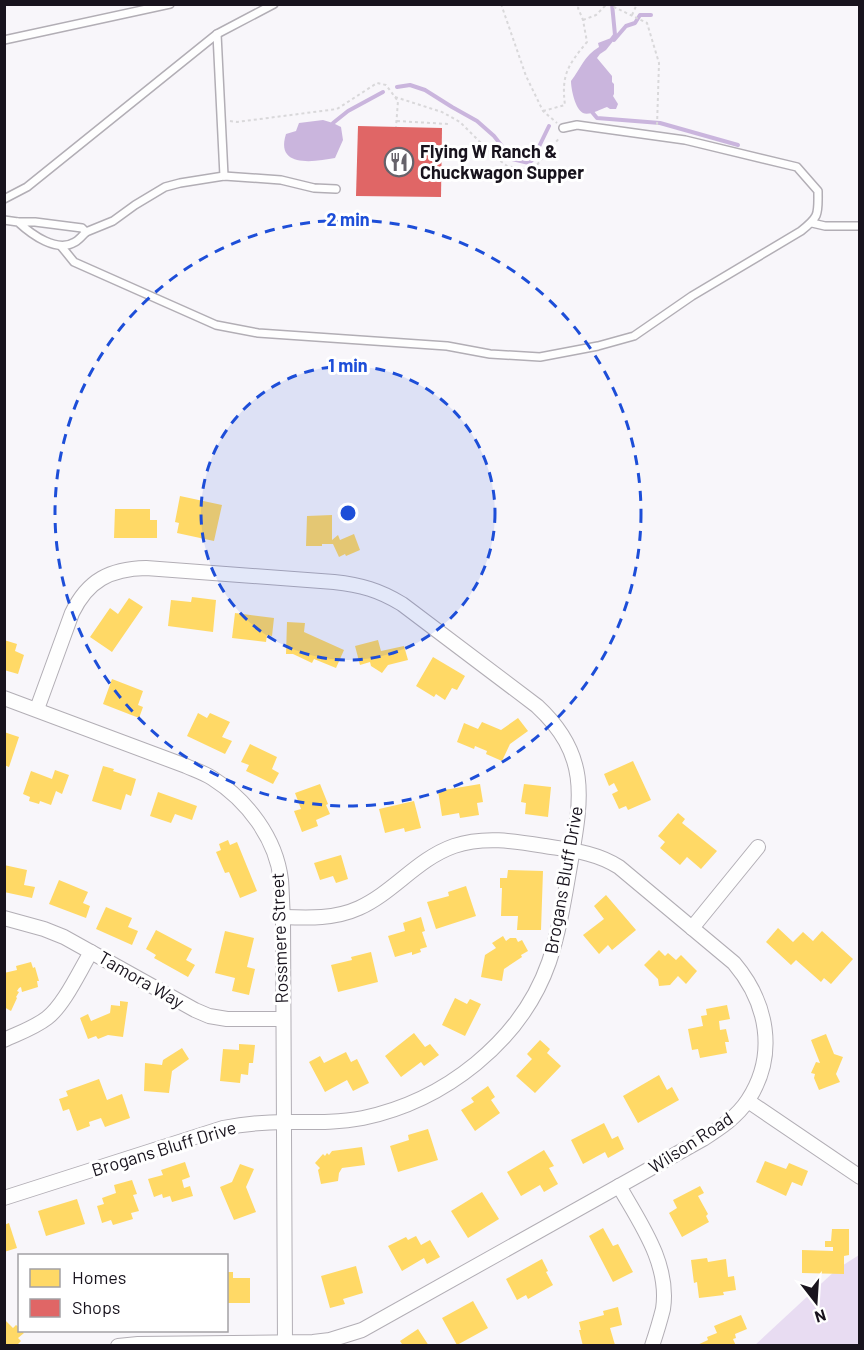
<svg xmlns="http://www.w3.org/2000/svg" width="864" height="1350" viewBox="0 0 864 1350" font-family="Barlow,sans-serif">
  <rect width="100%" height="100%" fill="#f8f6fa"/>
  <!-- green -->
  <polygon fill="#e8dcf2" points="859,1255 859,1345 754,1346 837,1269"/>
  <!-- water -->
  <g fill="#cab5dd">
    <path d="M611,38L614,40L606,50L600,54L597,58L612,76V82L614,84V94L613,96L618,104L616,109H610L607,107C601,109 589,116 583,113C575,109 571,89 571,81C581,68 584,56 599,47L598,43Z"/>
    <path d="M323,120L333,123L341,127L343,140L335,158C314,162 275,168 286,134L296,131L299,123Z"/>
  </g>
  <!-- homes -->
  <g fill="#ffd966">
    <polygon points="180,496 222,505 214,541 177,533 179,523 175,522"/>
    <polygon points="115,509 150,509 150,520 157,520 157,538 114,538"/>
    <polygon points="332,515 332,540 338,535 340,540 354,534 360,550 346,556 345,554 339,557 333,544 322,544 322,546 306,546 307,516"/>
    <polygon points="192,597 216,600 213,632 168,626 171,600 191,602"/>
    <polygon points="129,598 143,607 112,652 90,637 110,608 118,614"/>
    <polygon points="235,613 274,618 272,636 267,635 266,642 232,638"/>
    <polygon points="287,622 305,623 304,632 344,650 336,668 314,659 312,663 293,654 286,654"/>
    <polygon points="4,640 17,644 15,651 24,655 18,674 4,670"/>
    <polygon points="378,640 381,651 404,646 408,660 388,665 382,673 371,666 370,662 360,665 355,646"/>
    <polygon points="433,657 465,676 457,690 452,688 445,700 436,694 434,697 416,686"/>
    <polygon points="112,679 143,691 138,705 143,707 139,718 103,704"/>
    <polygon points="198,713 207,718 210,713 230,722 222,737 232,741 225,754 187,736"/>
    <polygon points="518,718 528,731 510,744 502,761 486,754 487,751 475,746 474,749 457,742 464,723 478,729 482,722 501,730"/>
    <polygon points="4,732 19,737 9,767 4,765"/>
    <polygon points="250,744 277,757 272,769 279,773 273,784 246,771 249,765 241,762"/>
    <polygon points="633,761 651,800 628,810 626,806 619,809 612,794 618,791 614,783 609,786 604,774"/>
    <polygon points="103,766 114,769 113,771 136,779 131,796 126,794 121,810 92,801"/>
    <polygon points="55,770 69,775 62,794 56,791 51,805 40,801 39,804 29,801 30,797 23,794 31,771 52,779"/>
    <polygon points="320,784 328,804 326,805 330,814 316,820 318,826 302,832 294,811 301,809 295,793"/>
    <polygon points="480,784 483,802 477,803 479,815 460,818 459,813 442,816 438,791"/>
    <polygon points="524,784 551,787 548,817 525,814 526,803 521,802"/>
    <polygon points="158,792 197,806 192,820 175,814 171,823 150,816"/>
    <polygon points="414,801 421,828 405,832 404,828 385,833 379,809"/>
    <polygon points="678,813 685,819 682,823 717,851 701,869 687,857 680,865 660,848 665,842 658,836"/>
    <polygon points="228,840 230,845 237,842 257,891 240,898 229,872 225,873 216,852 221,850 219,844"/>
    <polygon points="341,855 348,879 336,883 333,876 320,880 314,863"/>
    <polygon points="4,865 27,870 24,885 35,887 32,898 4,892"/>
    <polygon points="508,870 543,871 541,930 517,930 518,916 501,916 502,888 500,888 500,878 507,878"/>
    <polygon points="59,880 88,892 83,903 90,906 86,918 49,904"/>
    <polygon points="466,886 476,916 436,929 427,902 449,896 448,892"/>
    <polygon points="606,895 636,930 612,950 608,945 599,954 583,935 604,919 594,906"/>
    <polygon points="106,907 132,918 128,927 138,931 132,945 96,929"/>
    <polygon points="421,917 425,931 422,932 427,947 420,949 421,952 412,955 412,952 395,957 388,936 405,931 403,923"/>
    <polygon points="778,928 793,942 803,932 813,941 822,931 853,959 831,984 824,978 821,982 796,960 791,965 766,942"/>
    <polygon points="156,930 192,949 186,960 195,965 188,977 154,958 156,955 146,949"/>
    <polygon points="225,931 254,938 247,967 255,969 249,995 232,991 235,978 215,973"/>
    <polygon points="503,936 506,941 510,938 516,938 518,942 522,940 528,951 521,955 522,957 504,969 502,981 481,977 485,955 496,948 492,943"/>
    <polygon points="659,950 665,956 668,953 676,960 681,955 697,971 686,984 678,976 670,985 659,986 658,979 644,965"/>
    <polygon points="371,952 378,982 338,992 331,965 352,960 351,957"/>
    <polygon points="31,962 33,968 35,967 39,981 37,981 38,987 22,992 21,987 19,988 17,991 19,992 16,997 17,998 11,1011 4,1007 4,973 17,970 16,966"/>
    <polygon points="455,998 467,1004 470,999 481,1004 465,1036 442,1025"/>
    <polygon points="120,1001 128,1002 123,1037 108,1035 98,1039 96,1036 88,1039 80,1018 88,1014 91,1021 110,1013 111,1005 120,1006"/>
    <polygon points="727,1005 730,1019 719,1021 720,1030 726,1029 729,1042 725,1042 727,1053 700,1058 698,1049 692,1050 688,1029 703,1026 701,1016 707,1015 706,1009"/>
    <polygon points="414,1033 425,1047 430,1044 439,1055 424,1066 421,1062 401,1077 385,1056"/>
    <polygon points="826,1034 834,1054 843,1057 836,1074 840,1082 819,1090 814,1078 815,1074 811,1073 816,1062 820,1063 811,1040"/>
    <polygon points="540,1040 550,1049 547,1053 561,1066 535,1093 516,1076 532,1059 527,1054"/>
    <polygon points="239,1044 255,1045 253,1063 249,1063 248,1075 241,1074 240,1083 220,1081 223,1049 239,1050"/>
    <polygon points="182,1048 189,1059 172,1071 169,1093 144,1091 145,1063 162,1065 163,1060"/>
    <polygon points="346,1052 351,1062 357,1059 369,1083 353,1091 347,1080 325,1092 309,1062 320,1056 324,1063"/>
    <polygon points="659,1075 667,1090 672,1087 679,1100 638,1123 623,1096"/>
    <polygon points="99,1079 107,1100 122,1094 130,1118 105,1127 101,1118 89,1122 90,1126 77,1131 69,1109 63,1111 59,1099 68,1096 66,1091"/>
    <polygon points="488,1086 495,1097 491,1100 500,1113 475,1131 461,1110 474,1102 471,1098"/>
    <polygon points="604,1123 612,1139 618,1136 624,1149 608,1158 605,1152 583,1164 571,1140"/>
    <polygon points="428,1129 438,1160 398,1172 390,1146 409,1140 408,1135"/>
    <polygon points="362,1147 365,1165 342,1168 339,1173 338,1181 321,1184 318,1170 320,1168 315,1163 323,1154 325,1156 327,1153 329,1155 332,1151"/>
    <polygon points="544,1150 554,1166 549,1168 558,1184 544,1192 540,1185 521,1196 507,1172"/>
    <polygon points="765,1161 786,1169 789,1163 808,1171 802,1186 792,1182 786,1196 756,1182"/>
    <polygon points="185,1162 190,1177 182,1180 184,1188 190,1186 193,1196 172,1202 170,1196 163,1198 162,1194 154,1197 148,1179 163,1175 161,1170"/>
    <polygon points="240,1164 254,1169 246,1187 256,1212 234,1220 220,1187 232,1182"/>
    <polygon points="132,1180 137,1194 133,1195 139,1211 131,1213 133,1219 113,1225 111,1220 102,1223 97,1206 104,1204 102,1198 116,1193 114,1185"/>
    <polygon points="700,1186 704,1193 698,1196 708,1214 706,1216 709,1222 682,1237 669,1213 677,1208 673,1200"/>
    <polygon points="482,1192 499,1219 468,1238 451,1211"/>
    <polygon points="77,1199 85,1224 46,1236 38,1211"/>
    <polygon points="9,1223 17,1248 4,1252 4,1225"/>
    <polygon points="603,1228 613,1246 618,1244 633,1272 613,1282 589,1236"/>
    <polygon points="832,1229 849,1229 849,1255 844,1256 844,1274 802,1273 802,1250 833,1251 833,1247 825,1247 825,1241 831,1241"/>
    <polygon points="416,1236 421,1245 430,1240 440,1257 427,1264 424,1258 402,1271 388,1246 406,1237 408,1240"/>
    <polygon points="707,1258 708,1262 726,1259 728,1277 734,1276 736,1290 723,1292 724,1295 699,1298 697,1282 694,1283 691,1260"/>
    <polygon points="542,1259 548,1271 546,1272 553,1285 528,1299 526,1295 517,1300 506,1279"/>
    <polygon points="356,1266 363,1293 343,1299 345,1304 330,1308 321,1276"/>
    <polygon points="226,1272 233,1272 233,1278 250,1278 250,1303 226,1303"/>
    <polygon points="473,1301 488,1328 457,1345 442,1318"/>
    <polygon points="618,1307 622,1325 610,1328 615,1345 583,1346 579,1330 581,1330 579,1322 604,1315 603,1311"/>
    <polygon points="741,1315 747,1329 735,1334 736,1338 733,1339 736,1346 695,1346 708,1340 707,1337 717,1333 714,1326"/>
    <polygon points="4,1319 13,1328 16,1325 20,1328 20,1330 24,1333 18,1338 21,1341 16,1346 4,1346"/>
    <polygon points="418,1329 429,1346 400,1346 402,1344 400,1341"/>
  </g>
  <!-- shops -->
  <polygon fill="#e06666" points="358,126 442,128 441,197 356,196"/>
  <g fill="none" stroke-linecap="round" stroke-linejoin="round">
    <!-- stream -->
    <g stroke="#cab5dd" stroke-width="4">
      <polyline points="612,4 615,35 612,39"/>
      <polyline points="614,40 626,26 635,23 640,15 651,15"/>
      <polyline points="397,87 410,85 425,90 452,107 477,121 494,136 512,159 529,163 533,159 549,126"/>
      <polyline points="592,112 597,118 660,123 738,145"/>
      <polyline points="333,123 348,111 383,92"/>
    </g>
    <!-- lane casing -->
    <g stroke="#b2aeb5" stroke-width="10">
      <g id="lane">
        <polyline points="217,34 224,176"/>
        <polyline points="4,40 170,4"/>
        <polyline points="4,199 27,187 217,34 274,4"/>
        <path d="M4,220L18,222H35L82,228L86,232C83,235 79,240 75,242C57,253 32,235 18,222"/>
        <polyline points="812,223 825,226 860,226"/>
        <polyline points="86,232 113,221 135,205 165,187 180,183 224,176 281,180 314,188 336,189"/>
        <path d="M61,246L74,262L216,325L258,333L447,346L490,354L540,357L598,346L634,336L692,296L801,231C820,216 818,214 818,191L797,167L685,140L577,125L563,128"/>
      </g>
    </g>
    <!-- street casing -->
    <g stroke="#b2aeb5" stroke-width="16">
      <g id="street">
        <path d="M4,698L186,766C195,770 204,773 212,778C247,800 276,838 281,880C282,892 282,905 283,917L285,1346"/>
        <polyline points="4,918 44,929 64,937 195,1010 209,1016 227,1019 283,1019"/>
        <polyline points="692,928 758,847"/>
        <path d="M4,1040C19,1033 34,1028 47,1018C64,1005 79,972 91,952"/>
        <polyline points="748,1101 860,1177"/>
        <path d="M619,1186C640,1223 670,1264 663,1309C660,1321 656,1334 652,1346"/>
        <path d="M4,1198L223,1128C244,1124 265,1122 286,1122C311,1122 337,1123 363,1118C444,1101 521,1042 549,962C560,929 565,894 571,860C582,796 589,754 537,706L402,604C379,590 361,585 334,582L146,568C110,569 88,580 72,613L37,709"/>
        <path d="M118,1346L138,1344L313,1342L330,1340L362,1330L703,1139C720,1128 737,1117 748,1100C778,1054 767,1002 734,963L619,867C596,852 570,850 545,846C514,841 484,836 454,846C417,859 394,892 359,908C335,919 309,918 283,917"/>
      </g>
    </g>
    <!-- path -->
    <g stroke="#d9d8da" stroke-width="2" stroke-dasharray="3 3" stroke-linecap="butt">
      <polyline points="501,4 526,76 543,111 557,123"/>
      <polyline points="632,15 637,4"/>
      <polyline points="583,20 596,15 606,5 610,5 647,23 659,63 657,126"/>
      <polyline points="395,97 442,112 460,122 494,156 507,166 532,171 560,137"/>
      <path d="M543,111L565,105C561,75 568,65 587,42L583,20L578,8L580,4"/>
      <polyline points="230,121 237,122 337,109 377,83 386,85 398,101 396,127"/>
      <polyline points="397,121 448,124"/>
    </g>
    <!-- lane -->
    <use href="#lane" stroke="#fefefe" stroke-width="7"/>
    <!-- street -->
    <use href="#street" stroke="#fefefe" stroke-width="14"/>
  </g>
  <!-- distance rings -->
  <circle cx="348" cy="513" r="147" fill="#1d4ed8" fill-opacity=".12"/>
  <g fill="none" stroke="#1d4ed8" stroke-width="3" stroke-dasharray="10 8">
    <circle cx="348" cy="513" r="147"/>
    <circle cx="348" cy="513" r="293"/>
  </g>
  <!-- icons -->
  <defs>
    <g id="restaurant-ring" transform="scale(1.5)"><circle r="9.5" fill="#fff" stroke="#66626a" stroke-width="1.5"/><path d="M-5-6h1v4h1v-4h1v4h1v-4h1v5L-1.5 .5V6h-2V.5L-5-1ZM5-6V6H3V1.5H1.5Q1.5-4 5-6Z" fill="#66626a"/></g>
  </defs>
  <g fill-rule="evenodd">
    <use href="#restaurant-ring" x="399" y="162"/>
  </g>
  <g text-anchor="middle" stroke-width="6" stroke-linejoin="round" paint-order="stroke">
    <!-- poi labels -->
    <g font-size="18" font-weight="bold" fill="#18131d" stroke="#fff" text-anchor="start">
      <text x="420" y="158">Flying W Ranch &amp;<tspan x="420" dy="21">Chuckwagon Supper</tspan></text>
    </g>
    <!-- street labels -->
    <g font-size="18" fill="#18131d" stroke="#fff">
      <text transform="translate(564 880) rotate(-80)" y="6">Brogans Bluff Drive</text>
      <text transform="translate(280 938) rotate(-92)" y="6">Rossmere Street</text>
      <text transform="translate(141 980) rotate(30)" y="6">Tamora Way</text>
      <text transform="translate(691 1143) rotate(-33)" y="6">Wilson Road</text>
      <text transform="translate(164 1149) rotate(-17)" y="6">Brogans Bluff Drive</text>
    </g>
  </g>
  <circle cx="348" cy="513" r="9" fill="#1d4ed8" stroke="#fff" stroke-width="3"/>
  <g font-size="18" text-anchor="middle" font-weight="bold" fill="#1d4ed8" stroke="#fff" stroke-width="6" stroke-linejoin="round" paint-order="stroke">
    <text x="348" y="226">2 min</text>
    <text x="348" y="372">1 min</text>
  </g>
  <!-- border -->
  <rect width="864" height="1350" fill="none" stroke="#18131d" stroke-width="12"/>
  <!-- legend -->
  <rect x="18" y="1254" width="210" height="78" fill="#ffffff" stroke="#a3a1a5" stroke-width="1.5"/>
  <rect x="30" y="1269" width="30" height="18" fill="#ffd966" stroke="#a3a1a5" stroke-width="1.5"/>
  <text x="72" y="1284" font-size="18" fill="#18131d">Homes</text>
  <rect x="30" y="1299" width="30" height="18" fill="#e06666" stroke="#a3a1a5" stroke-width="1.5"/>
  <text x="72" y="1314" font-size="18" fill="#18131d">Shops</text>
  <!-- north arrow -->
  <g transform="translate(816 1302) rotate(163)" stroke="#ffffff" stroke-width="4.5" paint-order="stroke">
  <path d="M0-4.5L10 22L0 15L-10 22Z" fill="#18131d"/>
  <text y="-9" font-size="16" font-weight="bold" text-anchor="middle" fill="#18131d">N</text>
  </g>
</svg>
